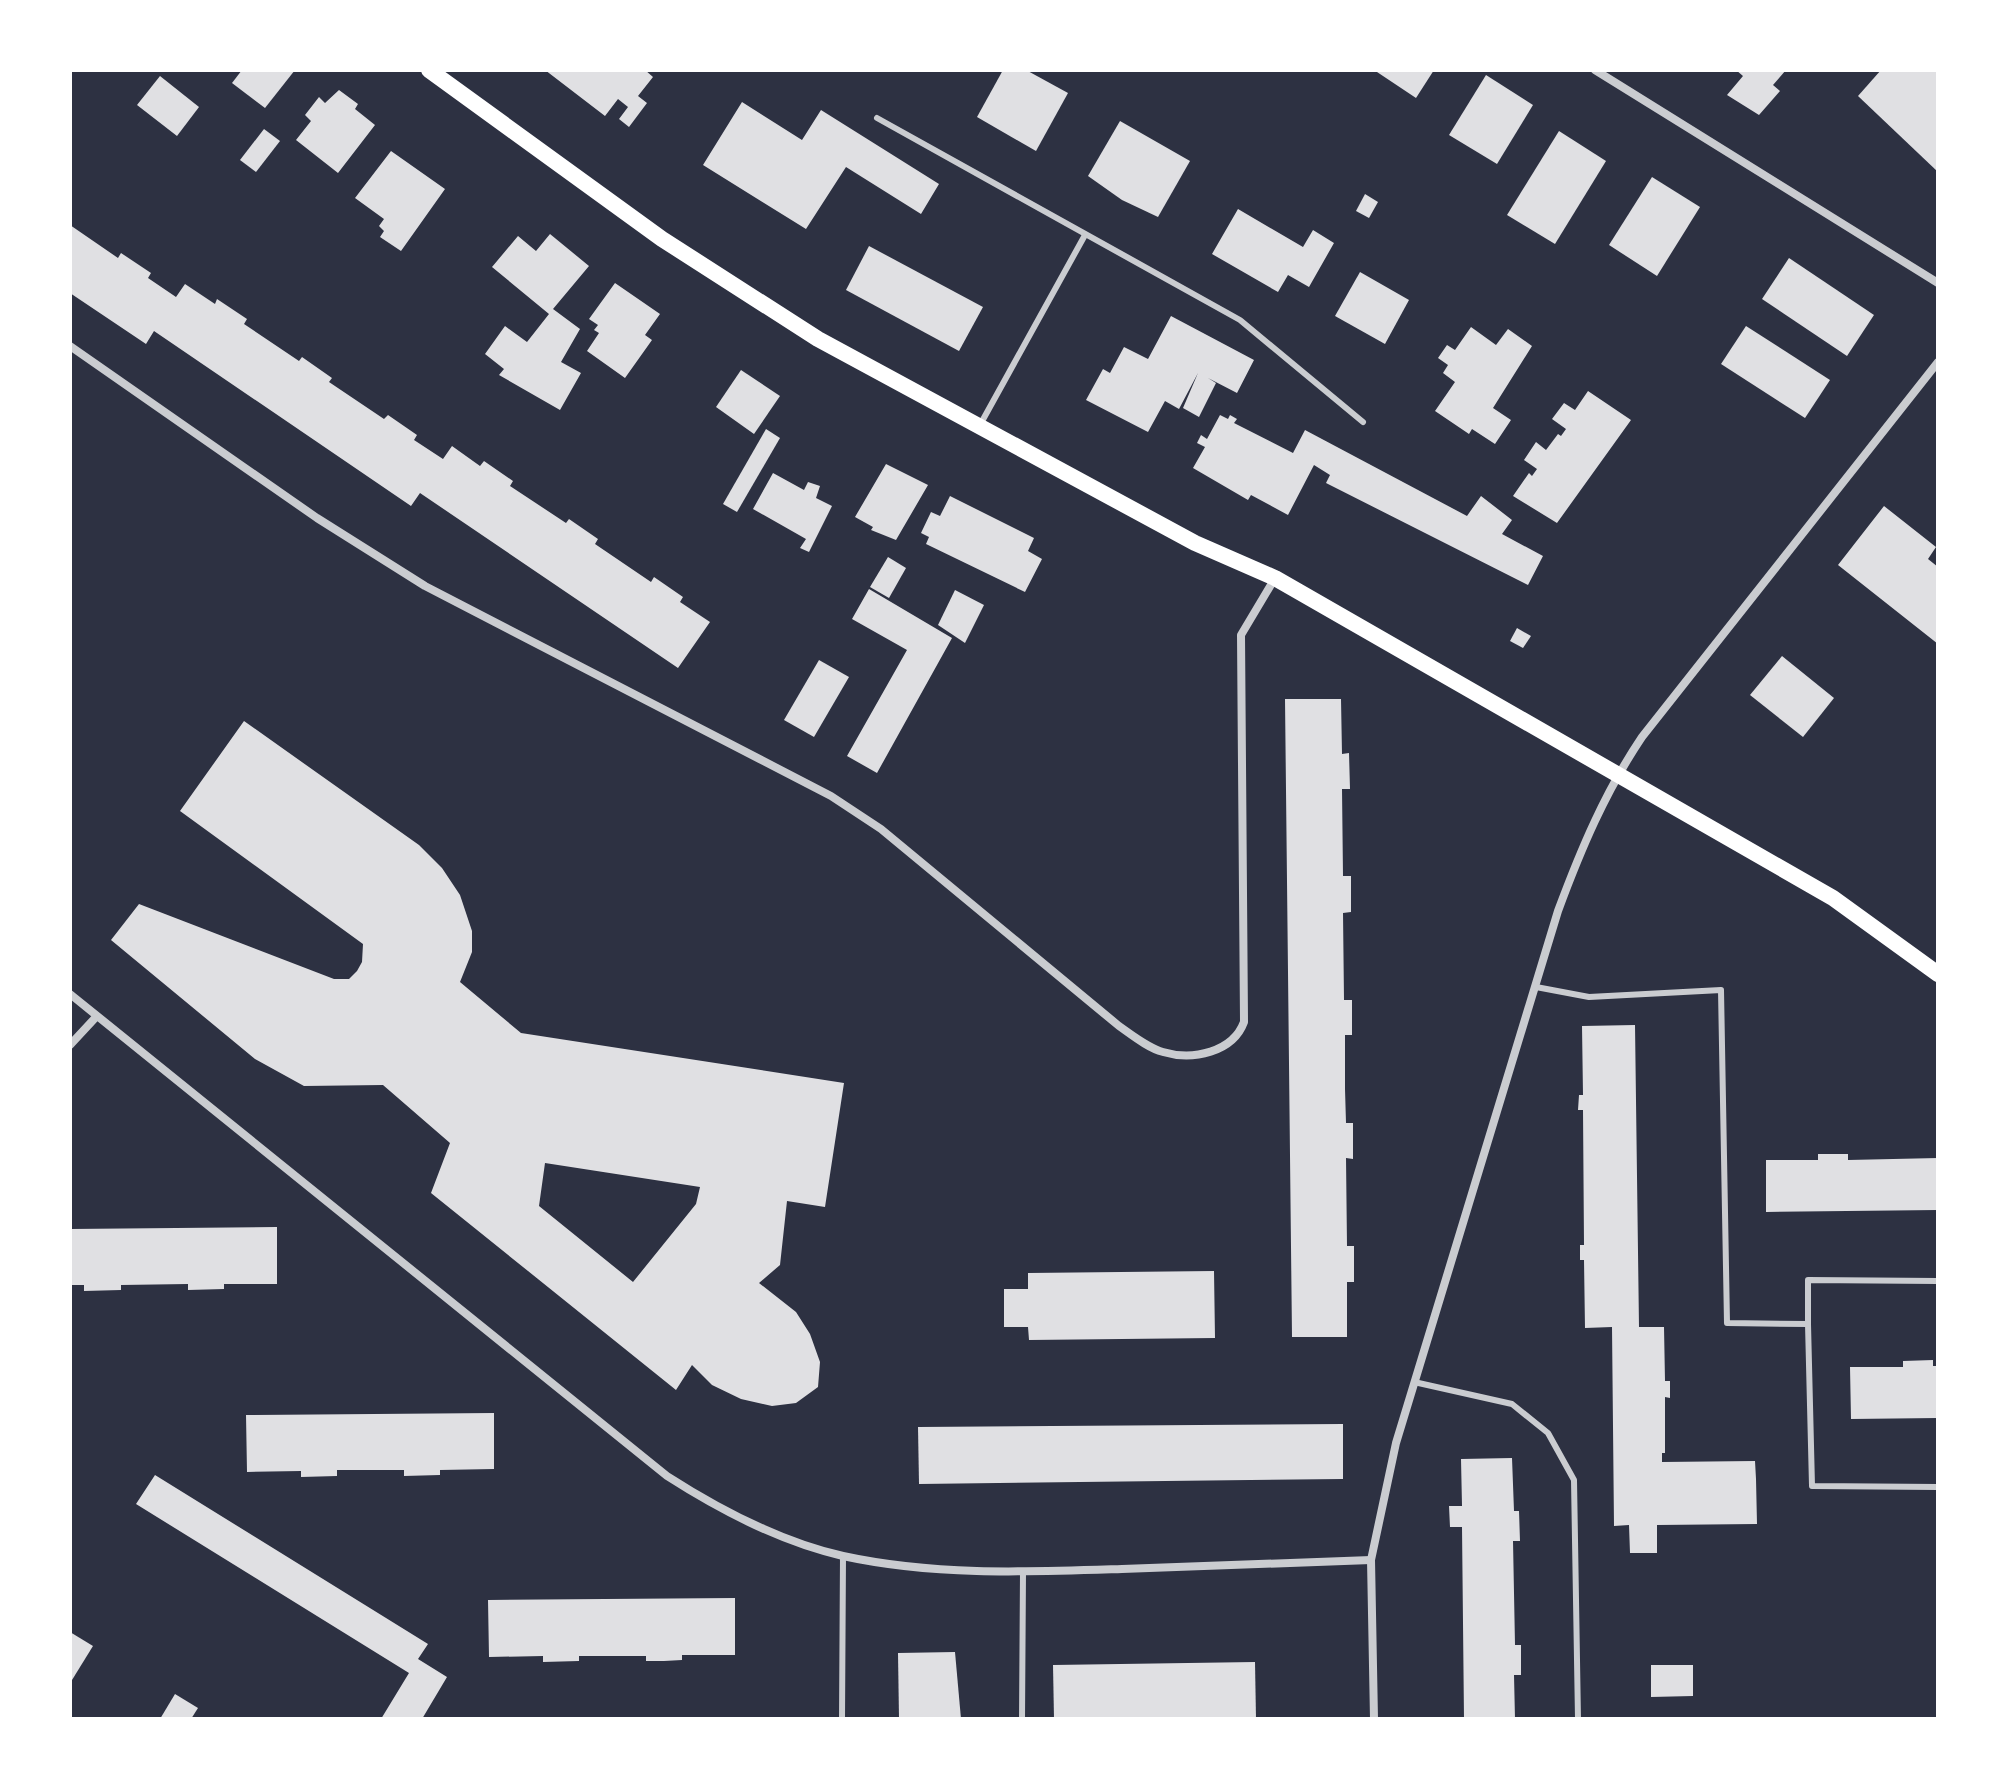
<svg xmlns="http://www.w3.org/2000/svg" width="2008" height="1789" viewBox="0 0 2008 1789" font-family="'Exo 2',sans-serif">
  <rect width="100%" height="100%" fill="#2d3142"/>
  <!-- building -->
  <g fill="#e0e0e3" fill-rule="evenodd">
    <polygon points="242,70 295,70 265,108 232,83"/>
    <polygon points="545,70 645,70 653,77 638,96 647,103 629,127 619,119 628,107 618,99 605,116"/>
    <polygon points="1003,70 1026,70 1068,93 1036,151 977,117"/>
    <polygon points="1374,70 1434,70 1416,98"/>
    <polygon points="1736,70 1786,70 1773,85 1780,91 1759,115 1727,95 1743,76"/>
    <polygon points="1881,70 1938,70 1938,172 1858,96"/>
    <polygon points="1486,75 1533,105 1497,164 1449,135"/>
    <polygon points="160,76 199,107 177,136 137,105"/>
    <polygon points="339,90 358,104 355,109 375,125 338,173 296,140 311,121 305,115 319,97 325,103"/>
    <polygon points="742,102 802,140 821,110 939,184 921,214 846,167 806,229 703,165"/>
    <polygon points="1120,121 1190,161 1158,217 1122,200 1088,176"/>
    <polygon points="264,129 280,141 256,172 240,160"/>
    <polygon points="1559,131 1606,161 1555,244 1507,215"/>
    <polygon points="391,151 445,189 401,251 380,237 384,231 379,226 384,219 355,198"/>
    <polygon points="1652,177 1700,207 1657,276 1609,245"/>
    <polygon points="1365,194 1378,202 1369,218 1356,211"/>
    <polygon points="1238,209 1303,247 1313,230 1334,243 1309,287 1288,275 1278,292 1212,254"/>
    <polygon points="70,225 118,258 121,253 151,273 148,278 176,297 185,284 215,304 217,299 247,319 244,324 299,361 302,357 332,378 329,382 384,419 388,415 417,435 414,440 443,459 452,446 480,466 484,461 513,481 510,486 566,523 569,519 598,539 595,544 651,582 654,577 683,597 680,602 710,622 678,668 420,493 411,506 154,331 146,344 70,293"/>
    <polygon points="550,234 589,266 553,309 580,329 561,362 581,373 560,410 499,375 504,369 485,354 505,326 527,342 549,314 492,267 518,236 536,251"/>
    <polygon points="869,246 983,307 959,351 846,290"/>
    <polygon points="1789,258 1874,315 1847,356 1762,299"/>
    <polygon points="1360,272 1409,300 1385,344 1335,316"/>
    <polygon points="615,283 660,314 645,335 652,340 625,378 587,351 599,333 594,330 598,325 589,319"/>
    <polygon points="1171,316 1254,360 1237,393 1208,378 1216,383 1199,417 1183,408 1198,373 1179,409 1165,401 1148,432 1086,400 1103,369 1110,373 1124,347 1148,359"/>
    <polygon points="1746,326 1830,380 1805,418 1721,364"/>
    <polygon points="1471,327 1496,345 1508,329 1532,346 1493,408 1511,420 1495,444 1472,429 1469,434 1435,411 1455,382 1443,373 1448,365 1438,358 1447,345 1455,350"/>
    <polygon points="741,370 780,396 754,434 716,407"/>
    <polygon points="1588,391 1631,420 1557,523 1513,496 1529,473 1532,476 1537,469 1524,460 1536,442 1546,450 1558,434 1561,436 1566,429 1552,419 1564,403 1575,410"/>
    <polygon points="1220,415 1228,419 1230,415 1237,419 1234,423 1293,453 1305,430 1467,516 1481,496 1512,520 1502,534 1543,556 1528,585 1326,483 1330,475 1314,465 1288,515 1251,495 1248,500 1193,468 1205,447 1197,443 1201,435 1207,439"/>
    <polygon points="766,429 780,438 737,512 723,504"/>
    <polygon points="886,464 928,485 896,540 871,530 873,527 855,517"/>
    <polygon points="773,473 804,490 808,482 820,486 816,498 832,506 809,552 800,548 806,539 753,509"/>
    <polygon points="950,496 1034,538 1028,551 1042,559 1025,592 926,544 929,537 921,533 931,512 940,516"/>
    <polygon points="1884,506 1936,547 1928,559 1938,567 1938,644 1838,565"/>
    <polygon points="888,557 906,568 889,598 870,587"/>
    <polygon points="869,589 952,638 877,773 847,756 907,650 852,619"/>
    <polygon points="955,590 984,605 965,643 938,625"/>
    <polygon points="1517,628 1531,636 1523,648 1510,641"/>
    <polygon points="1782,656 1834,698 1803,737 1750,695"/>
    <polygon points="819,660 849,677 814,737 784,720"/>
    <polygon points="1285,699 1341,699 1342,754 1349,753 1350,789 1342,789 1343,876 1351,876 1351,912 1343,913 1344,1000 1352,1000 1352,1035 1345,1035 1345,1089 1346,1123 1353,1123 1353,1159 1346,1158 1347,1246 1354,1246 1354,1282 1347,1282 1347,1337 1292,1337"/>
    <path d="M244,721L419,845L442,868L460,895L472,931V952L460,982L521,1033L844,1083L825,1207L787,1201L780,1265L759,1283L796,1312L810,1334L820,1362L818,1387L796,1403L772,1406L741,1399L712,1385L692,1365L676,1390L431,1193L450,1143L383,1085L304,1086L255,1059L111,940L139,904L334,979H349L357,971L362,962L363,944L180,811ZM545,1163L700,1187L696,1204L633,1282L539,1206Z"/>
    <polygon points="1635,1025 1639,1327 1664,1327 1665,1381 1670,1381 1670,1398 1665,1397 1665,1453 1662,1453 1662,1462 1755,1461 1756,1479 1757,1524 1657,1525 1657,1553 1630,1553 1629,1525 1614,1526 1612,1327 1585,1328 1584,1260 1580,1260 1580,1245 1584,1245 1583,1110 1578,1110 1579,1095 1583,1095 1582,1026"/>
    <polygon points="1818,1154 1848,1154 1848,1160 1938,1158 1938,1210 1766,1212 1766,1160 1818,1160"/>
    <polygon points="277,1227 277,1284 224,1284 224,1289 188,1290 188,1284 121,1285 121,1290 84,1291 84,1285 70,1285 70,1229"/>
    <polygon points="1214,1271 1215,1338 1029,1340 1028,1327 1004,1327 1004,1289 1028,1289 1028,1273"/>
    <polygon points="1933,1360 1933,1366 1938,1366 1938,1418 1851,1419 1850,1367 1903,1367 1903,1361"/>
    <polygon points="494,1413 494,1469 440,1470 440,1475 404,1476 404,1470 337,1470 337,1476 301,1477 301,1471 247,1472 246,1415"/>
    <polygon points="1343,1424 1343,1479 919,1484 918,1427"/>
    <polygon points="1512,1458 1514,1511 1519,1511 1520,1541 1513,1541 1515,1645 1521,1645 1521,1675 1514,1675 1515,1719 1464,1719 1462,1527 1450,1527 1449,1506 1462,1506 1461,1459"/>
    <polygon points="155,1475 428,1644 418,1659 447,1677 422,1719 381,1719 409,1673 136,1504"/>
    <polygon points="735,1598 735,1655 682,1655 682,1660 664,1661 646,1661 646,1656 579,1656 579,1661 543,1662 543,1656 489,1657 488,1600"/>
    <polygon points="70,1632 93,1646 72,1680 70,1679"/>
    <polygon points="955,1652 961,1719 899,1719 898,1653"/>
    <polygon points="1255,1662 1256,1719 1054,1719 1053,1665"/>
    <polygon points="1651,1665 1693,1665 1693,1696 1651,1697"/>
    <polygon points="175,1694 198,1708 191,1719 160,1719"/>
  </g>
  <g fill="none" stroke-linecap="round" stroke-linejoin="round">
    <!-- service -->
    <g stroke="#caccd0" stroke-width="6">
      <polyline points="877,118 1240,320 1363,422"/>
      <polyline points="980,425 1085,235"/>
      <polyline points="1536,987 1589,997 1721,990 1727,1323 1808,1324 1812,1486 1938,1487"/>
      <polyline points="1808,1324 1808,1280 1938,1281"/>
      <polyline points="1414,1382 1512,1404 1548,1433 1574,1480 1578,1719"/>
      <polyline points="842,1719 843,1556"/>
      <polyline points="1022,1719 1023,1572"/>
    </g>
    <!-- minor -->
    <g stroke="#caccd0" stroke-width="8">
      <polyline points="1595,70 1938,283"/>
      <path d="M70,346L317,518L425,586L831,796L881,829L1119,1026C1132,1035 1148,1048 1163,1052C1193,1061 1233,1052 1244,1022L1241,635L1275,578"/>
      <path d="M70,994L667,1476C720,1510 781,1542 843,1556C935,1576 1029,1572 1122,1569C1205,1566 1288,1563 1371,1560"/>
      <polyline points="70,1045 96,1017"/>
      <path d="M1374,1719L1371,1560L1396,1443L1558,911C1581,849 1605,792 1642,737L1938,362"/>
    </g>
    <!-- secondary -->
    <polyline stroke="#fff" stroke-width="16" points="429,70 662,239 818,339 1195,543 1275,578 1833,898 1938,974"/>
  </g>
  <!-- border -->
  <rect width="2008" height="1789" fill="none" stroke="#ffffff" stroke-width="144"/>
</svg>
